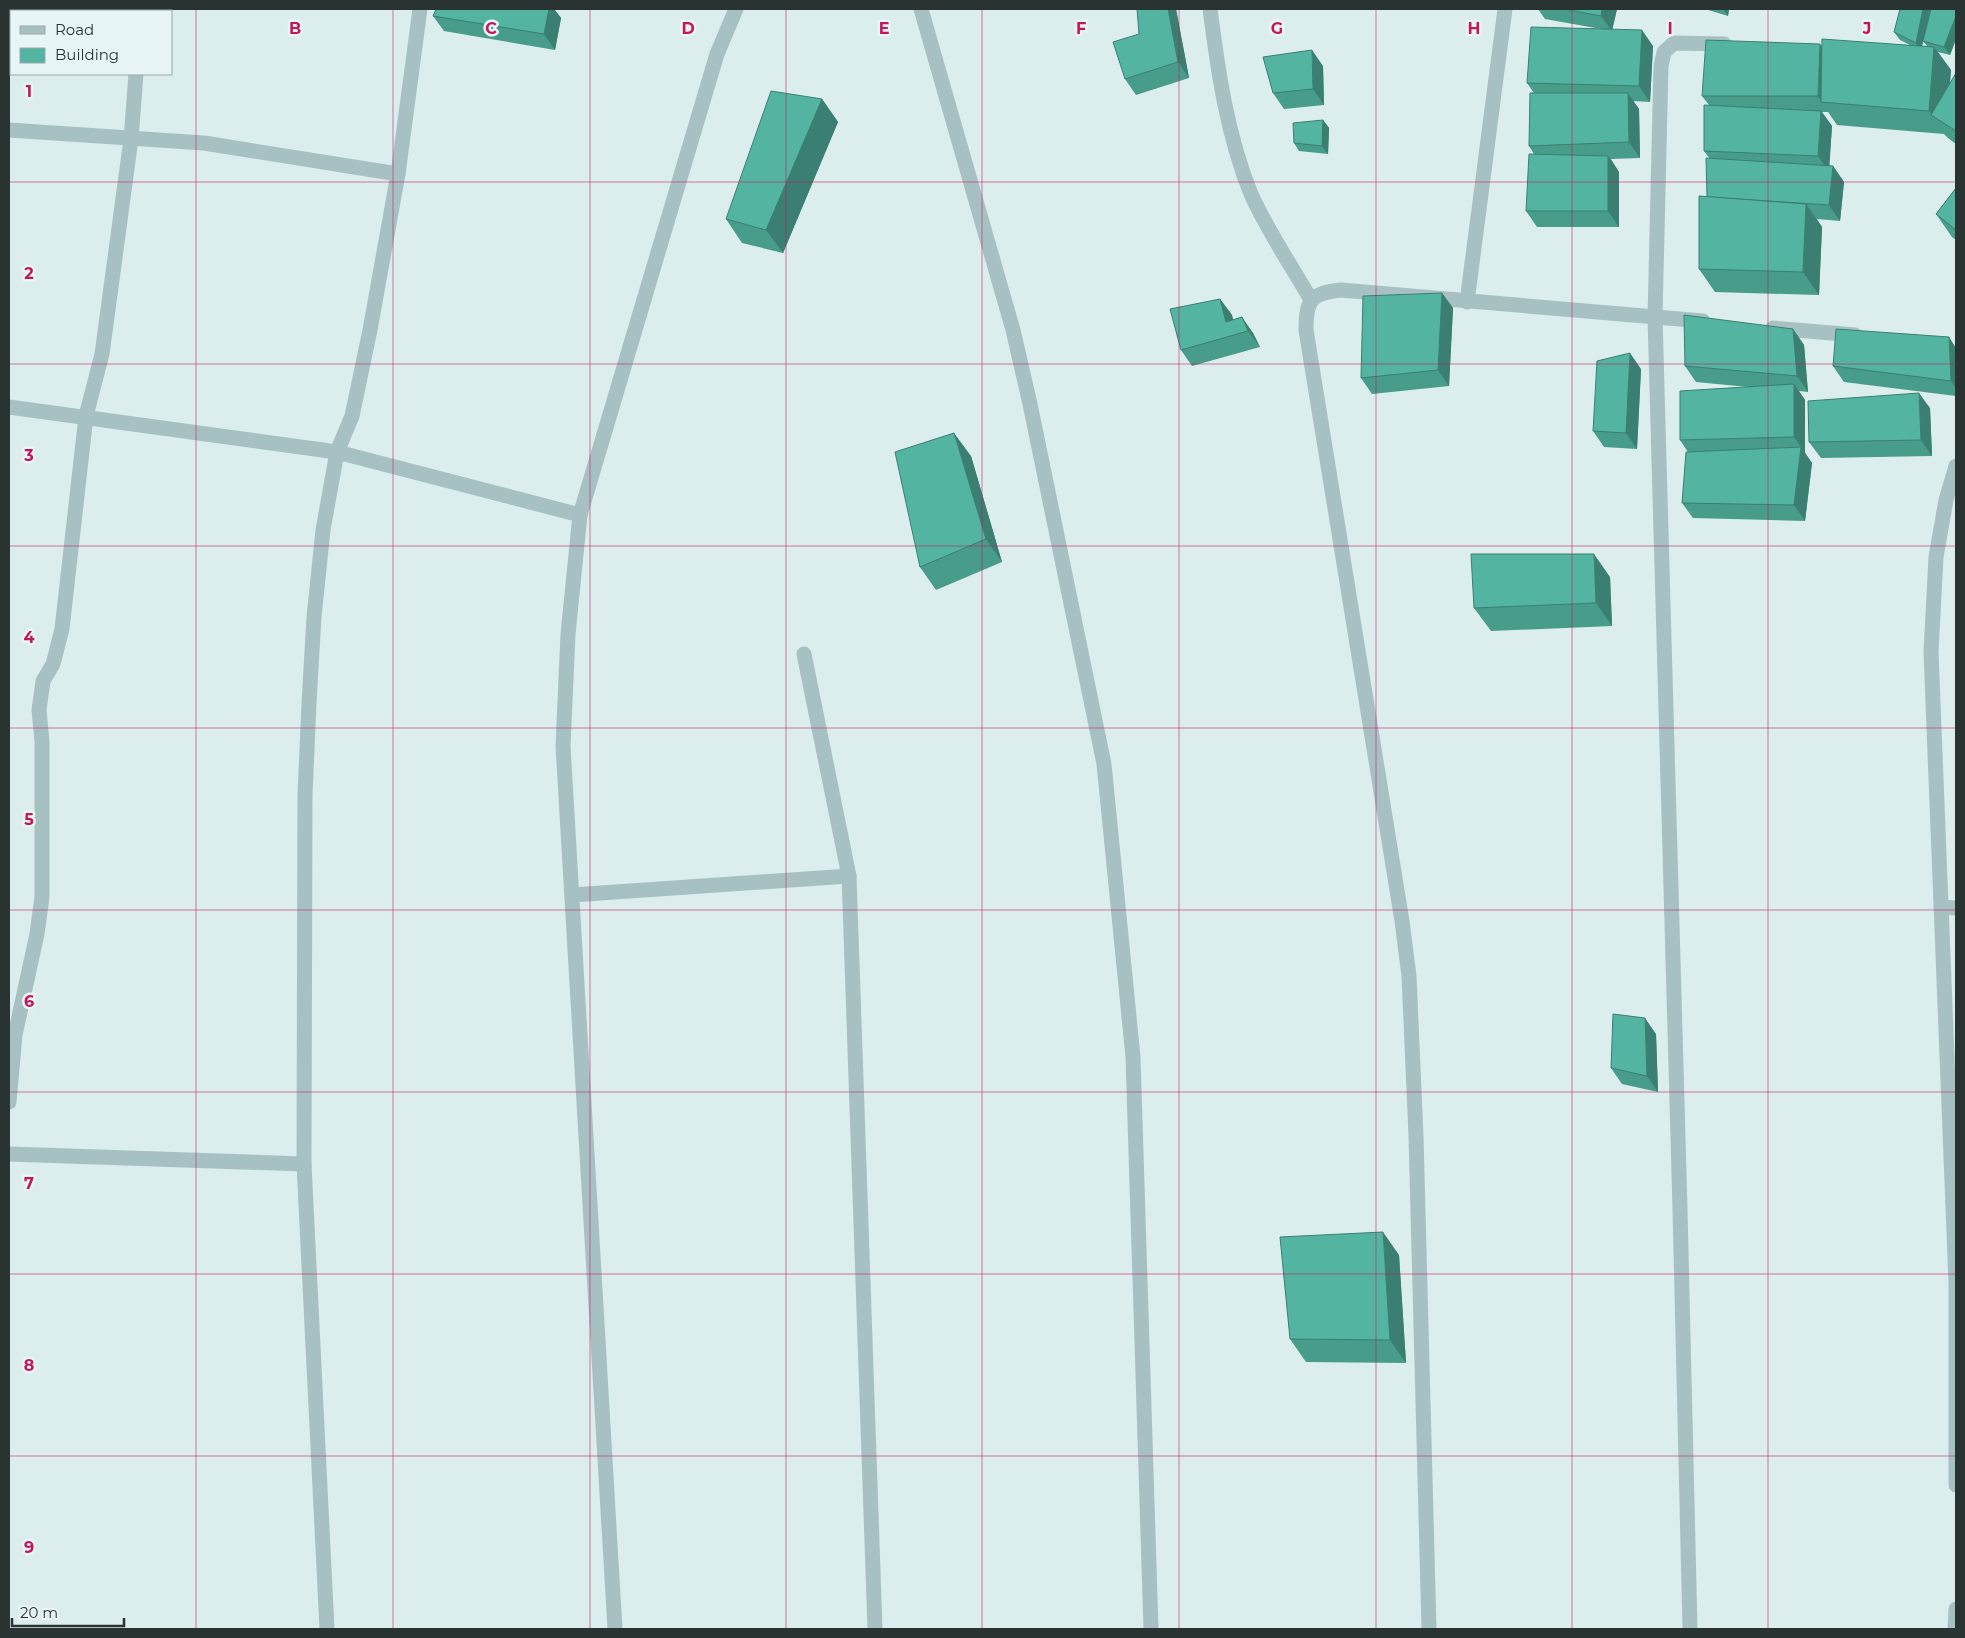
<svg xmlns="http://www.w3.org/2000/svg" width="1965" height="1638" viewBox="0 0 1965 1638" font-family="Montserrat,sans-serif">
  <rect width="100%" height="100%" fill="#dcedee"/>
  <g fill="none" stroke-linecap="round" stroke-linejoin="round">
    <!-- minor -->
    <g stroke="#a7c1c2" stroke-width="15">
      <polyline points="133,9 133,11"/>
      <polyline points="921,9 1013,330 1030,404 1104,764 1133,1057 1151,1629"/>
      <path d="M1210,9C1218,71 1227,135 1251,194C1267,230 1291,265 1311,300"/>
      <polyline points="9,130 204,143 398,174"/>
      <polyline points="1467,302 1505,9"/>
      <polyline points="1773,328 1855,335"/>
      <polyline points="9,407 337,452 580,515"/>
      <polyline points="1956,466 1946,500 1936,557 1931,652 1956,1283 1956,1485"/>
      <polyline points="804,654 849,876 875,1629"/>
      <polyline points="572,895 849,876"/>
      <polyline points="1941,907 1956,908"/>
      <polyline points="9,1102 15,1035 37,934 42,897 42,741 39,710 43,681 53,664 62,629 86,416 102,354 131,139 136,74"/>
      <polyline points="9,1154 304,1164"/>
      <polyline points="327,1629 304,1164 305,795 309,703 314,617 323,530 337,452 352,416 370,330 398,174 420,9"/>
      <polyline points="615,1629 563,746 568,634 580,515 717,54 736,9"/>
      <path d="M1429,1629L1416,1136L1409,976L1402,921L1306,330C1306,300 1311,293 1341,290L1703,321"/>
      <polyline points="1690,1629 1680,1209 1655,317 1661,66 1664,52 1674,43 1724,44"/>
      <polyline points="1955,1629 1956,1609"/>
    </g>
  </g>
  <!-- wall -->
  <g fill="#479c8a" fill-rule="evenodd">
    <polygon points="436,9 554,9 561,18 555,50 444,31 433,16"/>
    <polygon points="1176,9 1189,78 1136,95 1125,79 1139,34"/>
    <polygon points="1538,9 1617,9 1612,30 1653,46 1650,102 1633,101 1639,109 1640,158 1611,159 1619,172 1619,227 1537,227 1526,211 1534,154 1529,146 1534,93 1527,83 1601,29 1545,19"/>
    <polygon points="1705,9 1729,9 1728,16"/>
    <path d="M1900,9H1929L1930,10L1956,9V39L1950,55L1938,52L1951,70L1950,85L1956,73V144L1948,138L1944,134L1837,125L1828,112H1822L1832,126L1829,166H1833L1844,182L1840,221L1817,219L1822,227L1819,295L1715,292L1699,269L1707,197L1710,159L1704,151L1709,105L1702,96L1822,47L1910,45L1900,40L1894,32ZM1923,41L1927,46H1922Z"/>
    <polygon points="1323,66 1324,105 1284,109 1273,93"/>
    <polygon points="822,99 838,122 783,253 742,243 726,219"/>
    <polygon points="1323,120 1329,128 1328,154 1299,151 1294,143"/>
    <polygon points="1956,188 1956,240 1952,237 1936,214"/>
    <polygon points="1442,293 1453,308 1449,386 1372,394 1361,378"/>
    <polygon points="1220,299 1232,315 1233,320 1253,333 1260,347 1192,366 1181,350"/>
    <polygon points="1793,329 1804,345 1808,392 1799,391 1805,400 1805,453 1812,463 1805,521 1693,518 1682,503 1688,452 1680,440 1748,387 1696,382 1685,366"/>
    <polygon points="1956,348 1956,396 1844,382 1833,366"/>
    <polygon points="1641,369 1637,449 1604,447 1593,431"/>
    <polygon points="1930,408 1932,456 1821,458 1809,442"/>
    <polygon points="971,456 1002,562 936,590 920,567"/>
    <polygon points="1610,577 1612,626 1491,631 1474,608"/>
    <polygon points="1656,1034 1658,1092 1622,1084 1611,1068"/>
    <polygon points="1399,1255 1406,1363 1306,1362 1290,1339"/>
  </g>
  <!-- shaded-wall -->
  <g fill="#3a7f71">
    <polygon points="549,9 554,9 561,18 555,50 544,34"/>
    <polygon points="1168,9 1176,9 1189,78 1178,62"/>
    <polygon points="1602,9 1617,9 1612,31 1601,16"/>
    <polygon points="1723,9 1729,9 1728,16"/>
    <polygon points="1923,9 1929,9 1930,10 1921,51 1916,43"/>
    <polygon points="1956,16 1956,39 1950,55 1944,47"/>
    <polygon points="1642,30 1653,46 1650,102 1639,86"/>
    <polygon points="1820,44 1831,59 1822,102 1818,96"/>
    <polygon points="1934,47 1951,70 1946,125 1933,116 1929,111"/>
    <polygon points="1312,50 1323,66 1324,105 1313,89"/>
    <polygon points="1628,93 1639,109 1640,158 1629,142"/>
    <polygon points="822,99 838,122 783,253 766,230"/>
    <polygon points="1821,111 1832,126 1829,172 1818,156"/>
    <polygon points="1323,120 1329,128 1328,154 1322,146"/>
    <polygon points="1608,156 1619,172 1619,227 1608,211"/>
    <polygon points="1833,166 1844,182 1840,221 1829,205"/>
    <polygon points="1806,204 1822,227 1819,295 1803,272"/>
    <polygon points="1442,293 1453,308 1449,386 1438,370"/>
    <polygon points="1220,299 1232,315 1236,335 1226,322"/>
    <polygon points="1242,317 1253,333 1260,347 1248,331"/>
    <polygon points="1793,329 1804,345 1808,392 1797,376"/>
    <polygon points="1949,337 1956,348 1956,388 1951,381"/>
    <polygon points="1630,353 1641,369 1637,449 1626,433"/>
    <polygon points="1794,384 1805,400 1805,453 1794,437"/>
    <polygon points="1919,393 1930,408 1932,456 1921,440"/>
    <polygon points="954,433 971,456 1002,562 986,539"/>
    <polygon points="1801,447 1812,463 1805,521 1794,505"/>
    <polygon points="1594,554 1610,577 1612,626 1596,603"/>
    <polygon points="1645,1018 1656,1034 1658,1092 1647,1076"/>
    <polygon points="1383,1232 1399,1255 1406,1363 1390,1340"/>
  </g>
  <!-- building -->
  <g fill="#53b5a1" stroke="#3a7f71">
    <polygon points="436,9 549,9 544,34 433,16"/>
    <polygon points="1137,9 1168,9 1178,62 1125,79 1113,42 1139,34"/>
    <polygon points="1564,9 1602,9 1601,16"/>
    <polygon points="1900,9 1923,9 1916,43 1894,32"/>
    <polygon points="1931,9 1956,9 1956,16 1944,47 1923,41"/>
    <polygon points="1531,27 1642,30 1639,86 1527,83"/>
    <polygon points="1822,39 1934,47 1929,111 1821,102"/>
    <polygon points="1706,40 1820,44 1818,96 1702,96"/>
    <polygon points="1312,50 1313,89 1273,93 1263,57"/>
    <polygon points="1956,73 1956,131 1931,115"/>
    <polygon points="771,91 822,99 766,230 726,219"/>
    <polygon points="1530,93 1628,93 1629,142 1529,146"/>
    <polygon points="1704,105 1821,111 1818,156 1704,151"/>
    <polygon points="1323,120 1322,146 1294,143 1293,123"/>
    <polygon points="1529,154 1608,156 1608,211 1526,211"/>
    <polygon points="1706,158 1833,166 1829,205 1707,197"/>
    <polygon points="1956,188 1956,230 1936,214"/>
    <polygon points="1699,196 1806,204 1803,272 1699,269"/>
    <polygon points="1442,293 1438,370 1361,378 1363,296"/>
    <polygon points="1220,299 1226,322 1242,317 1248,331 1181,350 1170,309"/>
    <polygon points="1684,315 1793,329 1797,376 1685,366"/>
    <polygon points="1836,329 1949,337 1951,381 1833,366"/>
    <polygon points="1630,353 1626,433 1593,431 1597,361"/>
    <polygon points="1794,384 1794,437 1680,440 1680,391"/>
    <polygon points="1919,393 1921,440 1809,442 1808,401"/>
    <polygon points="954,433 986,539 920,567 895,452"/>
    <polygon points="1801,447 1794,505 1682,503 1686,452"/>
    <polygon points="1471,554 1594,554 1596,603 1474,608"/>
    <polygon points="1613,1014 1645,1018 1647,1076 1611,1068"/>
    <polygon points="1383,1232 1390,1340 1290,1339 1280,1237"/>
  </g>
  <!-- grid -->
  <path fill="none" stroke="#c2185b" stroke-width="1" stroke-opacity="0.55" d="M196,9V1629M393,9V1629M590,9V1629M786,9V1629M982,9V1629M1179,9V1629M1376,9V1629M1572,9V1629M1768,9V1629M9,182H1956M9,364H1956M9,546H1956M9,728H1956M9,910H1956M9,1092H1956M9,1274H1956M9,1456H1956"/>
  <g font-size="16" text-anchor="middle" font-weight="bold" fill="#c2185b" stroke="#e8f5f7" stroke-width="5" stroke-linejoin="round" paint-order="stroke">
    <text x="295" y="34">B</text>
    <text x="491" y="34">C</text>
    <text x="688" y="34">D</text>
    <text x="884" y="34">E</text>
    <text x="1081" y="34">F</text>
    <text x="1277" y="34">G</text>
    <text x="1474" y="34">H</text>
    <text x="1670" y="34">I</text>
    <text x="1867" y="34">J</text>
    <text x="29" y="97">1</text>
    <text x="29" y="279">2</text>
    <text x="29" y="461">3</text>
    <text x="29" y="643">4</text>
    <text x="29" y="825">5</text>
    <text x="29" y="1007">6</text>
    <text x="29" y="1189">7</text>
    <text x="29" y="1371">8</text>
    <text x="29" y="1553">9</text>
  </g>
  <!-- border -->
  <rect width="1965" height="1638" fill="none" stroke="#283332" stroke-width="20"/>
  <!-- legend -->
  <rect x="10" y="10" width="162" height="65" fill="#e8f5f7" stroke="#9ba7a8"/>
  <rect x="20" y="26" width="25" height="8" fill="#a7c1c2" stroke="#9ba7a8"/>
  <text x="55" y="35" font-size="15" fill="#283332">Road</text>
  <rect x="20" y="48" width="25" height="15" fill="#53b5a1" stroke="#9ba7a8"/>
  <text x="55" y="60" font-size="15" fill="#283332">Building</text>
  <!-- scale -->
  <path d="M12 1618v8h112v-8" fill="none" stroke="#283332" stroke-width="2.5"/>
  <text x="20" y="1618" font-size="15" fill="#283332" stroke="#e8f5f7" stroke-width="4" paint-order="stroke">20 m</text>
</svg>
